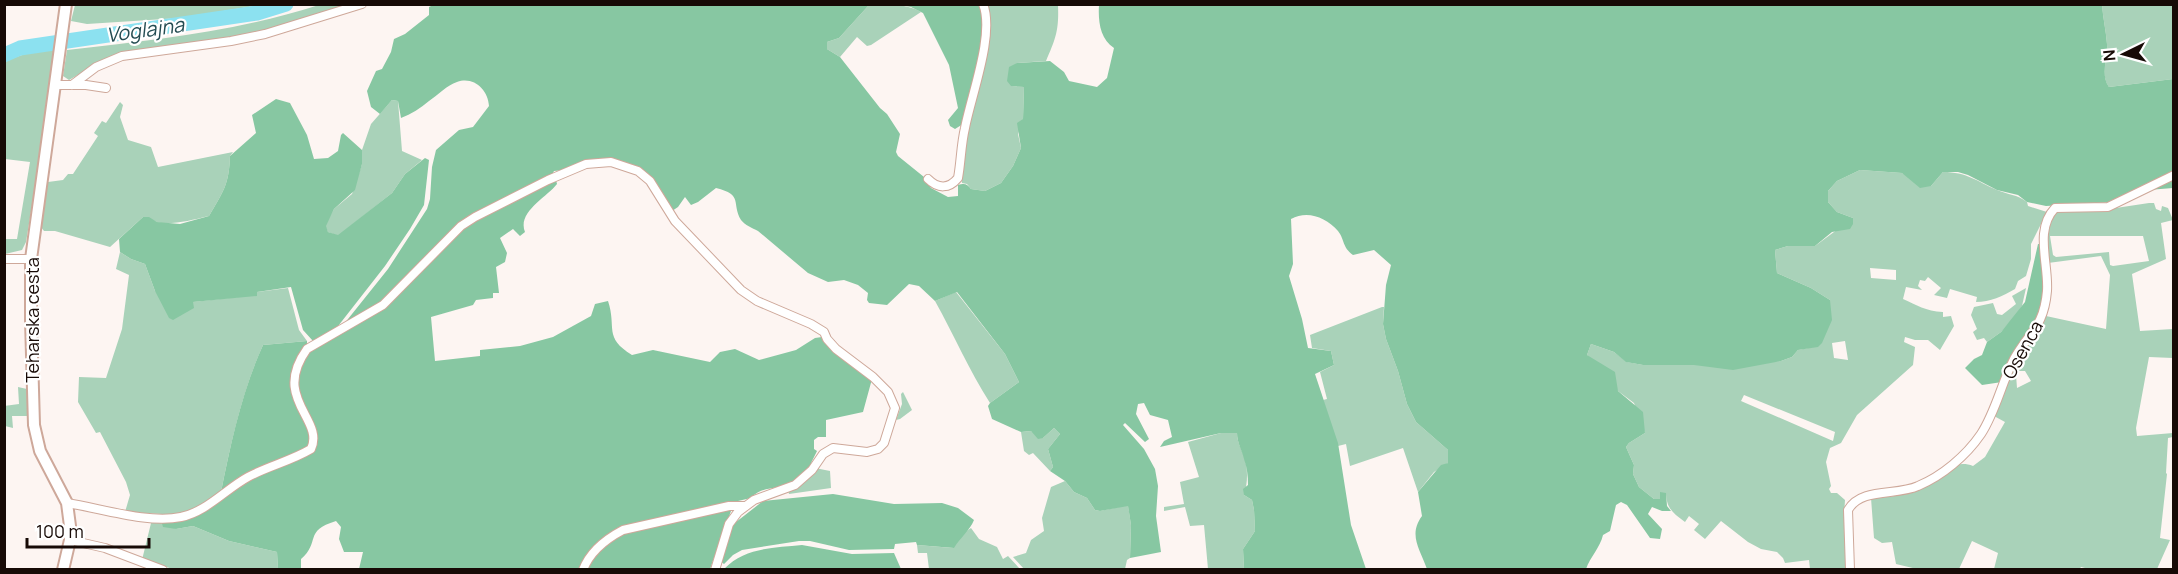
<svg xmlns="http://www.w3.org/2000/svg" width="2178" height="574" viewBox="0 0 2178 574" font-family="Manrope,sans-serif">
  <rect width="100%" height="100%" fill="#fdf5f2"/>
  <!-- green -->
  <g fill="#a9d2b9" fill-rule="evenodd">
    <polygon points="75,5 75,4 261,5 180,18 87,24 71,21"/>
    <path d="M319,5H347L263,32L95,65L69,80L63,76L67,50C154,40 234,32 319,5Z"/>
    <path d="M869,5C888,5 905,3 921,12L871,45L867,46L857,37L840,57L827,49V42L839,38Z"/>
    <path d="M985,5H1058C1059,30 1056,38 1046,61L1017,63L1012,86L1024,87L1023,119L1018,134L1021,148L1013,166L1001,183L985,191L971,189L967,184L962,183L961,175Z"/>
    <path d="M2102,5H2173V79L2109,87C2100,74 2108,58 2107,44C2106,31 2103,18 2102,5Z"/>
    <path d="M55,49L49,102L46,103L45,112L47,114L26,242L22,250L5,254L4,239H17L30,162L5,159V62C21,54 36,50 55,49Z"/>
    <polygon points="392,100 398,101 402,151 422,160 405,174 392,193 338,236 328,232 325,226 334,209 352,194 362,164 362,150 371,124"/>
    <path d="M120,102L123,105L120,117L128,140L151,147L158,167L233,152L230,156C229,185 223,192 209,216C192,220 178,224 161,223C154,222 150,217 143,217L110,247L55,231H44L41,227L48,182L63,180L68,174H73L98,136L94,133L102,121L106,123Z"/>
    <path d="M1860,170L1902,173L1931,186L1943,172C1967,172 1976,181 1997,190C2008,195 2017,194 2027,202L2028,206L2047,212L2031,244V259L2026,276L2018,281L2015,289C2003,296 1990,302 1976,302L1977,297L1950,289L1947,298L1934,295L1941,288L1928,277L1925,281L1920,280L1918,286L1922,290L1906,287L1903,299C1917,305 1925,311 1943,312V317L1951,316L1954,326L1940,350L1928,340H1915L1905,337L1904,342L1915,347L1913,365L1857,415L1841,443L1830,448L1826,462L1831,486L1829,489L1831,493H1837L1845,500L1844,516L1847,569H1810L1809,560L1785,563L1783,558L1777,552L1761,549L1748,542L1721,521L1705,539L1694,530L1699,524L1689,516L1685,522C1673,513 1667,509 1666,494L1660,499H1654L1639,487L1633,474L1634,465L1626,447L1629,443L1645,433L1634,403L1618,391L1587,355L1591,344L1614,352L1627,362L1643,365L1763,363L1781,361L1792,357L1798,350L1818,346L1830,300L1811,288L1777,273L1775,250L1788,246H1815L1853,218L1837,212L1828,202V191L1837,181ZM1870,268L1896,270V280L1871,278ZM1845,341L1848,360L1834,358L1832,343ZM1744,395L1835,432L1833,441L1741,401Z"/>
    <path d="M2149,203H2154L2156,209L2161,211L2162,206L2168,208L2173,220L2161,223L2166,259L2132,274L2140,331L2173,329V358L2149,357L2136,428L2137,436L2173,433V437L2168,438L2166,473L2167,474L2160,538L2170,540L2157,569L2093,570L2081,567L2079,570L1994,569L1998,553L1972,541L1959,569H1917L1896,564L1892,542L1882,543L1874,538L1871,498C1885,497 1901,497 1914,490C1932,481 1951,457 1973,466L1985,457L2005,422L1994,416L2017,359L2046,316L2106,329L2110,275L2101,256L2048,263L2046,227L2055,212L2096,211ZM2050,236H2143L2149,261L2113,266L2110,265L2109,252L2056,257L2053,255ZM2019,371H2025L2031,381L2017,388L2016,375Z"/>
    <path d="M120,252L131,259L145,264L155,291L193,302L257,295V292L288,288L299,330L307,341L263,345C242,392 231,442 221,492L205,504L180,515L125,512L130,495L126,482L100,432L96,433L78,402L79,377L106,378L122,329L129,275L116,269Z"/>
    <polygon points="2026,288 2022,306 2017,314 2001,332 1987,342 1984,338 1977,340 1973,332 1977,329 1971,315 1974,307 1993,303 1997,314 2002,315 2016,304 2012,296"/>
    <path d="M956,292L1005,354L1019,382L990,403C969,370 954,335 935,301Z"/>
    <polygon points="1382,307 1384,307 1383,324 1386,339 1398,371 1407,404 1416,422 1448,450 1448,463 1434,472 1418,492 1403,448 1350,466 1346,444 1338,446 1323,400 1327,399 1320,372 1334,365 1331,351 1312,348 1310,335"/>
    <polygon points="18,387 27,389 29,416 12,416 13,428 5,426 4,406 19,404"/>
    <polygon points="903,392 912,410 900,419 896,420 902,404 901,394"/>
    <polygon points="1054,428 1060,434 1048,449 1053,467 1050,471 1033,453 1029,455 1024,451 1021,432 1031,431 1043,438"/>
    <path d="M1221,433H1237C1237,442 1241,448 1244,456C1248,469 1248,482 1244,495L1252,500L1254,510L1255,531L1243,549L1244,569H1208L1204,525L1190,526L1185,507L1164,511V507L1184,504L1180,482L1199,477L1188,442Z"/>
    <polygon points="815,468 830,471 831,488 789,494 788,491"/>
    <polygon points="1065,481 1074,492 1087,498 1095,510 1100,511 1128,505 1131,525 1130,558 1127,560 1125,569 1024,569 1013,557 1026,553 1031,540 1044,531 1042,518 1051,487"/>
    <polygon points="152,519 161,520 176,529 193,526 229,541 277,552 278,569 173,569 142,560"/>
    <polygon points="971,528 979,539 997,547 1003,559 1008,556 1020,569 929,569 927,553 918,553 917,545 953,548 963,533"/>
  </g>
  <!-- forest -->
  <g fill="#87c7a2">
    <path d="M433,5H869L839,38L827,42V49L840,57L880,108L887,114L900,134L896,152L898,156L924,177L931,188L948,197L958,196V185C965,183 967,184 971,189L985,191L1001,183L1013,166L1021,148L1017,123L1023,119L1024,87L1011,86L1007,81L1009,67L1017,63L1050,61L1064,72L1069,81L1097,87L1107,78L1114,48C1100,39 1098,21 1099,5H2102C2103,18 2106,31 2107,44C2108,58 2100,74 2109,87L2173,79V188L2148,190L2114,202L2046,206L2027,202L2018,195L1997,190L1968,175L1958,172H1943L1931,186L1920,188L1902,173L1860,170L1837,181L1828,191V202L1837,212L1853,218V224L1850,229L1832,232L1815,246H1788L1775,250L1777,273L1811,288L1830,300L1832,320L1822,343L1818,347L1798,350L1792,357L1781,361L1733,370L1694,365H1643L1626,362L1614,352L1591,344L1587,355L1615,372L1618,391L1643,412L1645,433L1629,443L1626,447L1634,465L1633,474L1639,487L1654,499H1660V492L1666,493L1667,506L1671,511H1662L1652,507L1648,514L1662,529L1660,539L1650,538L1627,505L1621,502L1616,505L1610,531L1603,535C1600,548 1590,557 1586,569H1427C1420,549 1408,535 1422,516L1418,492L1441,465L1448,463V450L1416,422L1407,404L1398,371L1386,339L1383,324L1386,285L1391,265L1374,250L1353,255C1342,247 1345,240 1338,231C1326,217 1307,210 1291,219L1293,264L1289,276L1302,319L1308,348L1331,351L1334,365L1315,374L1338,443L1351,525L1366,569H1244L1243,549L1255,531L1254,510L1252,500L1244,495L1243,489L1248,485C1248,476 1247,467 1244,459C1242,450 1237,443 1237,433H1221L1160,447L1164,441L1172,437L1168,420L1150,415L1144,403L1138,404L1136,414L1149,439L1145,442L1125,423L1123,425L1144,449L1155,469L1158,486L1156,516L1161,552L1130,558L1131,525L1128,506L1100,511L1095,510L1087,498L1074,492L1065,481L1050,471L1053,467L1048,449L1060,434L1054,428L1043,438L1038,439L1031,431L1021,432L992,419L988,406L990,403L1019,382L1005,354L957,292L935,301L919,286L909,284L887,305L869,303L867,300L868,293L858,285L844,280L828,282L808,273L758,231C752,228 745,225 741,220C731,203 744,195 716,188L698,202L691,205L685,197L678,207L672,211L666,201L628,164L554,171L551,177L476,214L382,303L344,324L388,269L427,209L430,199L432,167L436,150L459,130L473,127L489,106C488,90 474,76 457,82C447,85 438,95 429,101C421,108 411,114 401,118L398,101L392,100L380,114L371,107L367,91L376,71L382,69L391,52L394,39L405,34L429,15V7Z"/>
    <path d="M900,5H981C992,28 970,97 963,124L955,129L950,126L948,120L958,108L949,65L923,13L911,7Z"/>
    <path d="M276,99L290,103L307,135L314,159L328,158L338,151L341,135L343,133L362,150V164L355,190L334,209L326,226L328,232L338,235L392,193L405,174L425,158L429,160L424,205L410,229L385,266L335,330L313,341L303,330L291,287L257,292V296L193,302L194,308L173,320L169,318L155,291L145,264L131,259L120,252L119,239L143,217H149L157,222L180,224L209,216C223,192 229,185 230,156L256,133L252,115Z"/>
    <path d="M556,180L557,184C546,198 517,212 525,232L520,236L513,229L500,238L507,253L505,262L496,267L499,293H493V298L476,300L473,305L431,317L435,361L480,356V350L520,346L553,337L591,316L595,304L608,301C617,328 603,337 632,355L653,350L710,362L720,352L735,349L759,360L796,350L815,338L822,337C833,356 855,368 872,379L863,412L826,420V437H818L814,440V449L817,451L811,463L812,465C807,470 801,479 795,482C781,491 763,484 751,498L621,528L595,545L580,569H359L363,552H344L339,539L341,527L336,521C303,531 321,542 301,559V569H278L277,552L229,541L193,526L176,529L163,527L161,520H177L250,479L314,450C328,424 279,397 305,356C312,344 366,320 382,309C410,288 432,254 459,231C486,209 524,196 556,180Z"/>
    <polygon points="2038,244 2041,244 2043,265 2043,309 2002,382 1982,385 1965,368 1974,359 1982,355 1987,342 2001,332 2025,302"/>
    <path d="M307,341V347L292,375L291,388L312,435L311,448L221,492C231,442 242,391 263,345Z"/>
    <path d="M833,494L894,504L942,503L958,508L974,520C970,530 960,538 954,548L917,545L916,542L895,544L894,549L849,550L810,541H799L742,550L733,555L724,564L720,561L731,526L763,501Z"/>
    <polygon points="727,508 731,511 710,569 586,570 599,549 623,533"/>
    <path d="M802,545L852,554L894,553L901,569H724C745,547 774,548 802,545Z"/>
  </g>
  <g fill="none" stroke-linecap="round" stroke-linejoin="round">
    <!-- river -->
    <polyline stroke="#8ce1f0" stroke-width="15" points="4,55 20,48 257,13 286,4"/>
    <!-- street casing -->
    <g stroke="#cea89a" stroke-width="10">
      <g id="street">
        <polyline points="56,85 86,85 106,88"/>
        <polyline points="72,85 96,67 122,56 231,41 265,34 362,4"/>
        <path d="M928,179C938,189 949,189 958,178C961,162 961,144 965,128C971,96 995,34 983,4"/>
        <polyline points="4,259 31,259"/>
        <path d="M67,503C100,508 148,524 181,517C206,512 226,489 248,477C268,466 291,461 311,449C325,419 271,399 307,349L383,305L461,226L475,217L548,180L586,164L611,162L638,171L650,181L675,221L741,290L757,301L811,324L824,332L827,339L836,349L873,377L888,392L895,408L884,443L878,449L867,452L833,448L823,454L812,470L795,485L754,500L738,512L729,524L715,570"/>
        <polyline points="70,540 105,548 163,570"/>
        <path d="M583,570C590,551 606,539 623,530L729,506H745"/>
        <path d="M1850,570L1848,510C1861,487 1897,496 1918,486C1942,476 1966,456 1981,434C1996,411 2001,384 2014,359C2029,332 2044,327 2047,291C2049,264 2034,230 2055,208L2108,207L2174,175"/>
      </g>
    </g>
    <!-- secondary casing -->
    <g stroke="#cea89a" stroke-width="14">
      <polyline id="secondary" points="63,570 70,540 70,526 67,503 40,451 34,425 31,320 31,259 66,4"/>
    </g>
    <!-- street -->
    <use href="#street" stroke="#fff" stroke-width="8"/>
    <!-- secondary -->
    <use href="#secondary" stroke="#fff" stroke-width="10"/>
  </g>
  <g text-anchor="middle" stroke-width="4.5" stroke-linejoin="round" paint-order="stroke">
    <!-- street labels -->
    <g font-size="18" fill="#170a06" stroke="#fff">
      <text transform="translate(33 320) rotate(-90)" y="6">Teharska cesta</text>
      <text transform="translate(2023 350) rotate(-61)" y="6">Osenca</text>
    </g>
    <!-- water labels -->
    <g font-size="20" font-style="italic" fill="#244c52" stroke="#fff">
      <text transform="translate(145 30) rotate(-8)" y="7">Voglajna</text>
    </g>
  </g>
  <!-- border -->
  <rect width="2178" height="574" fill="none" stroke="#170a06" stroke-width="12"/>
  <!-- north arrow -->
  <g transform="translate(2124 54) rotate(265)" stroke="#ffffff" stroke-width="4.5" paint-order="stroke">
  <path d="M0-4.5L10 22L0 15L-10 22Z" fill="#170a06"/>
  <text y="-9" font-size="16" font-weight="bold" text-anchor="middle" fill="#170a06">N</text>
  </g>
  <!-- scale -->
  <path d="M27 538v9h122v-9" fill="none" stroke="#170a06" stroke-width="3"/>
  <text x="36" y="538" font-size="18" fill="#170a06" stroke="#ffffff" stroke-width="4.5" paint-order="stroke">100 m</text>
</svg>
